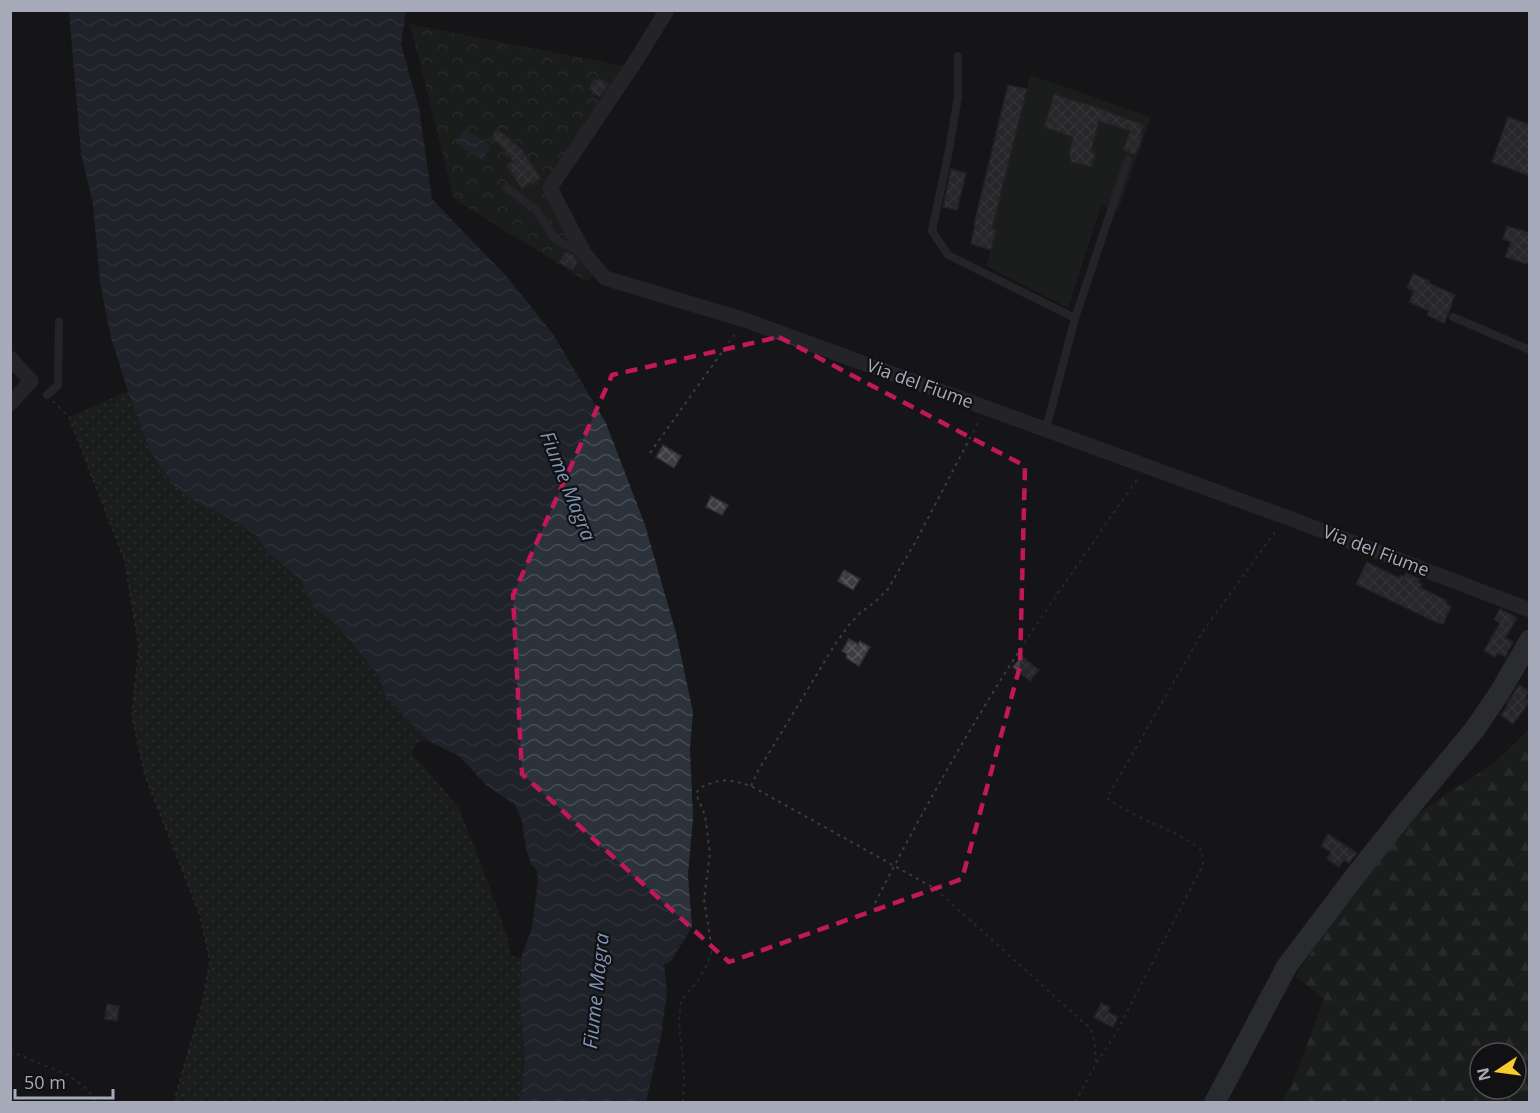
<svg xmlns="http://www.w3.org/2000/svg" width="1540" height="1113" viewBox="0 0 1540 1113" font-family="'Open Sans',sans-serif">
  <defs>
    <pattern id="grass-dots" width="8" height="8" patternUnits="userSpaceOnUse" patternTransform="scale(1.5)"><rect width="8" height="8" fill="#1f2721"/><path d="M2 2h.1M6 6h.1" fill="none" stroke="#3d443f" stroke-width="1.8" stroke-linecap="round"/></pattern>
    <pattern id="forest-firs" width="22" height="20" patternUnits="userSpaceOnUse" patternTransform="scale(1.5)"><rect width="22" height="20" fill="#1f2721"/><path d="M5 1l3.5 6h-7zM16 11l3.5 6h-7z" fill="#3d443f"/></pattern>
    <pattern id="park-crowns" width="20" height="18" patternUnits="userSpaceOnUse" patternTransform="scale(1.5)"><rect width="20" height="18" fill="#1f2721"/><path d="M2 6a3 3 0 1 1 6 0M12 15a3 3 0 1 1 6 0" fill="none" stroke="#3d443f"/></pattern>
    <pattern id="water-waves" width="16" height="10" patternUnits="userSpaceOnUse" patternTransform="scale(1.5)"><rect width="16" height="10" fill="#2b323c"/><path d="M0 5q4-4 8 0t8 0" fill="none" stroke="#474d56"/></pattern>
    <pattern id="building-cross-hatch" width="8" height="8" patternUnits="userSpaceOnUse" patternTransform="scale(1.5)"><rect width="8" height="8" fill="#3d3d42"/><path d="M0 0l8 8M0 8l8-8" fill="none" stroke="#56565b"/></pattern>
  </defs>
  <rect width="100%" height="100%" fill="#161517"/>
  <!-- grass -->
  <polygon fill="url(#grass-dots)" points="128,391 150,451 195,502 224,515 256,535 267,552 300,579 314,608 337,625 380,677 384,694 428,741 417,743 412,753 459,808 477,853 507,936 511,956 521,958 520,1005 525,1059 521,1094 518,1102 174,1102 203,1001 210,961 200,915 145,775 132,717 139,647 125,561 69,417"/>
  <!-- forest -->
  <path fill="url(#forest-firs)" fill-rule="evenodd" d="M1529,729V1102H1282L1294,1080L1324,999L1295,976L1350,897L1409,819L1494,763ZM1480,1053H1516V1089H1480Z"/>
  <!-- park -->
  <polygon fill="url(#park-crowns)" points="410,24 629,67 547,188 598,273 586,281 454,199"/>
  <!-- garden -->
  <polygon fill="#1f2721" points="1030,75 1151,117 1118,211 1101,206 1068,308 986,266 996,230 992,229"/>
  <!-- water -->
  <g fill="url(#water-waves)">
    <polygon points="69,11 406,11 401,45 419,108 432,199 507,277 553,334 606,423 645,525 676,633 693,712 690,748 693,818 688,875 692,927 671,961 664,964 667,991 661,1037 646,1102 518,1102 521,1094 525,1059 520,1005 521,958 532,928 538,880 537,870 531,864 526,849 522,821 515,805 486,785 459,756 428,741 384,694 380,677 337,625 314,608 300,579 267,552 256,535 224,515 195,502 174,485 150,451 128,391 111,338 100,282 93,204 81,154"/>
    <polygon points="465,129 491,146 482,160 456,143"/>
  </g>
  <!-- building -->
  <g fill="url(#building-cross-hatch)" stroke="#302f33" stroke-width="1.5">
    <polygon points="598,78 609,84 600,97 592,93 593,91 589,89 594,79 597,80"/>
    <polygon points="1008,85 1027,89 992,229 996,230 991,250 971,244 975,224 974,224"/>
    <polygon points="1054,94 1081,103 1082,102 1144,125 1140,135 1142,136 1139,148 1138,147 1135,155 1123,150 1130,131 1099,121 1091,152 1095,153 1092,167 1071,162 1069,154 1073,137 1044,127"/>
    <polygon points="1508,117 1530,125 1530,176 1492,162"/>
    <polygon points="496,129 506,135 523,151 541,178 532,185 531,183 522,189 506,165 513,161 500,145 490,139"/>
    <polygon points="951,169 966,173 957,210 943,207"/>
    <polygon points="1507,226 1530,233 1530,256 1527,264 1505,257 1511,242 1503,239"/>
    <polygon points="565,251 574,255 578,261 573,270 559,263"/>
    <polygon points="1413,274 1430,281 1429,283 1455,295 1451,304 1452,305 1444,323 1427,315 1429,311 1409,302 1414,291 1407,288"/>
    <polygon points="663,445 681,456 674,468 656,457"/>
    <polygon points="711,496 728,505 722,515 706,507"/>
    <polygon points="1367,562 1399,578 1401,575 1404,577 1406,573 1420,579 1418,582 1422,584 1420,587 1447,601 1446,604 1451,606 1443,624 1438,622 1438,623 1356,584"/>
    <polygon points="844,570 860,579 853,590 838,581"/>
    <polygon points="1500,609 1517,618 1505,638 1513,642 1505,657 1498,653 1495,657 1484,651 1500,623 1494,619"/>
    <polygon points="849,639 858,644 860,641 870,647 859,666 846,658 847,654 842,651"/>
    <polygon points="1022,656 1039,670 1030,681 1013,667"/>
    <polygon points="1519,685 1529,691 1525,698 1530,701 1513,724 1501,715 1508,705 1507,704"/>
    <polygon points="1328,834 1357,853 1349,863 1344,860 1339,867 1327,859 1331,852 1321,846"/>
    <polygon points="1101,1003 1110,1007 1108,1012 1118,1017 1113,1027 1094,1018"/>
    <polygon points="107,1004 119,1006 117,1021 105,1019"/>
  </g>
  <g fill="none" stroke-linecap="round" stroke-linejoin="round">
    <!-- path -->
    <g stroke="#3c3d43" stroke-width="2" stroke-dasharray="3 4.5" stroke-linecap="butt">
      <polyline points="53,401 69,417 125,561 139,647 132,717 145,775 200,915 210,961 203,1001 174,1102"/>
      <polyline points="650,453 737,331"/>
      <polyline points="751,786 758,771 834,646 849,625 860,613 875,602 888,589 916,541 980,419"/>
      <path d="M875,903C915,825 958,748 1005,673C1047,607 1093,543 1138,478"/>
      <polyline points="10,1051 68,1075 88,1090 97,1102"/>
      <path d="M683,1102L684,1076L679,1021L681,1000L696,983L705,969L712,950L704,899L710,854L705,815L696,794C699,788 701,787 707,785C724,777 734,781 751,786L934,888L1091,1029L1095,1044L1096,1064"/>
      <path d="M1075,1102L1096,1064L1115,1035L1203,865L1202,850C1173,828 1136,820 1107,798L1205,628L1278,528"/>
    </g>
    <!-- lane -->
    <g stroke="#36373c" stroke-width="8">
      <polyline points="958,56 958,97 949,150 932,231 948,255 1075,318 1046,429"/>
      <polyline points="507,188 536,210 556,240 580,251"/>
      <polyline points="1453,317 1530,350"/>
      <polyline points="1075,318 1128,160"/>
      <polyline points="47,395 58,385 59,322"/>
    </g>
    <!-- street -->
    <g stroke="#36373c" stroke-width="15">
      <polyline points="667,10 635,62 550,188 584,253 605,278 745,320 1286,517 1530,610"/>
      <polyline points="10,358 31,381 10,404"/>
    </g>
    <!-- secondary -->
    <polyline stroke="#44454d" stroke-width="21" points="1215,1102 1287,966 1352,880 1401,818 1475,729 1500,692 1530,640"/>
  </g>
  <!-- marked area -->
  <path d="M0 0H1540V1113H0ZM779,337L1025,466L1020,666L962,879L729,962L522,774L513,595L612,375Z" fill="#161517" fill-opacity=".55" fill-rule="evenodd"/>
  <path fill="none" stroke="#c2185b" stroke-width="4.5" stroke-dasharray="12 8" stroke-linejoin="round" d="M779,337L1025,466L1020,666L962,879L729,962L522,774L513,595L612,375Z"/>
  <g text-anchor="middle" stroke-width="4.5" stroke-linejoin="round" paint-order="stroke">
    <!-- street labels -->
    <g font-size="18" fill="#a7aab8" stroke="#111012">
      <text transform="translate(920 384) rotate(20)" y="6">Via del Fiume</text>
      <text transform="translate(1376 551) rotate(21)" y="6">Via del Fiume</text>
    </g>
    <!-- water labels -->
    <g font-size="20" font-style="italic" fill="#7d94b4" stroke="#111012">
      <text transform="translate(568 486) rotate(68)" y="7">Fiume Magra</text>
      <text transform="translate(596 991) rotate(-84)" y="7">Fiume Magra</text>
    </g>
  </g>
  <!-- border -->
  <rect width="1540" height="1113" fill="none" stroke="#a7aab8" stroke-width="24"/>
  <!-- north arrow -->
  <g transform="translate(1498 1071) rotate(257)"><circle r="28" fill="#111012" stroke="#4d4e54" stroke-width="1.5"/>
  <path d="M0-4.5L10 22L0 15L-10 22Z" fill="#f7ca2d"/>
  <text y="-9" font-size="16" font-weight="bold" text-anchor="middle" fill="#a7aab8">N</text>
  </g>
  <!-- scale -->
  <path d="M15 1089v9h98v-9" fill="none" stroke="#a7aab8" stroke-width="3"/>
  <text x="24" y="1089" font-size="18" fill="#a7aab8" stroke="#111012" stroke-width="4.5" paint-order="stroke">50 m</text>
</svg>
